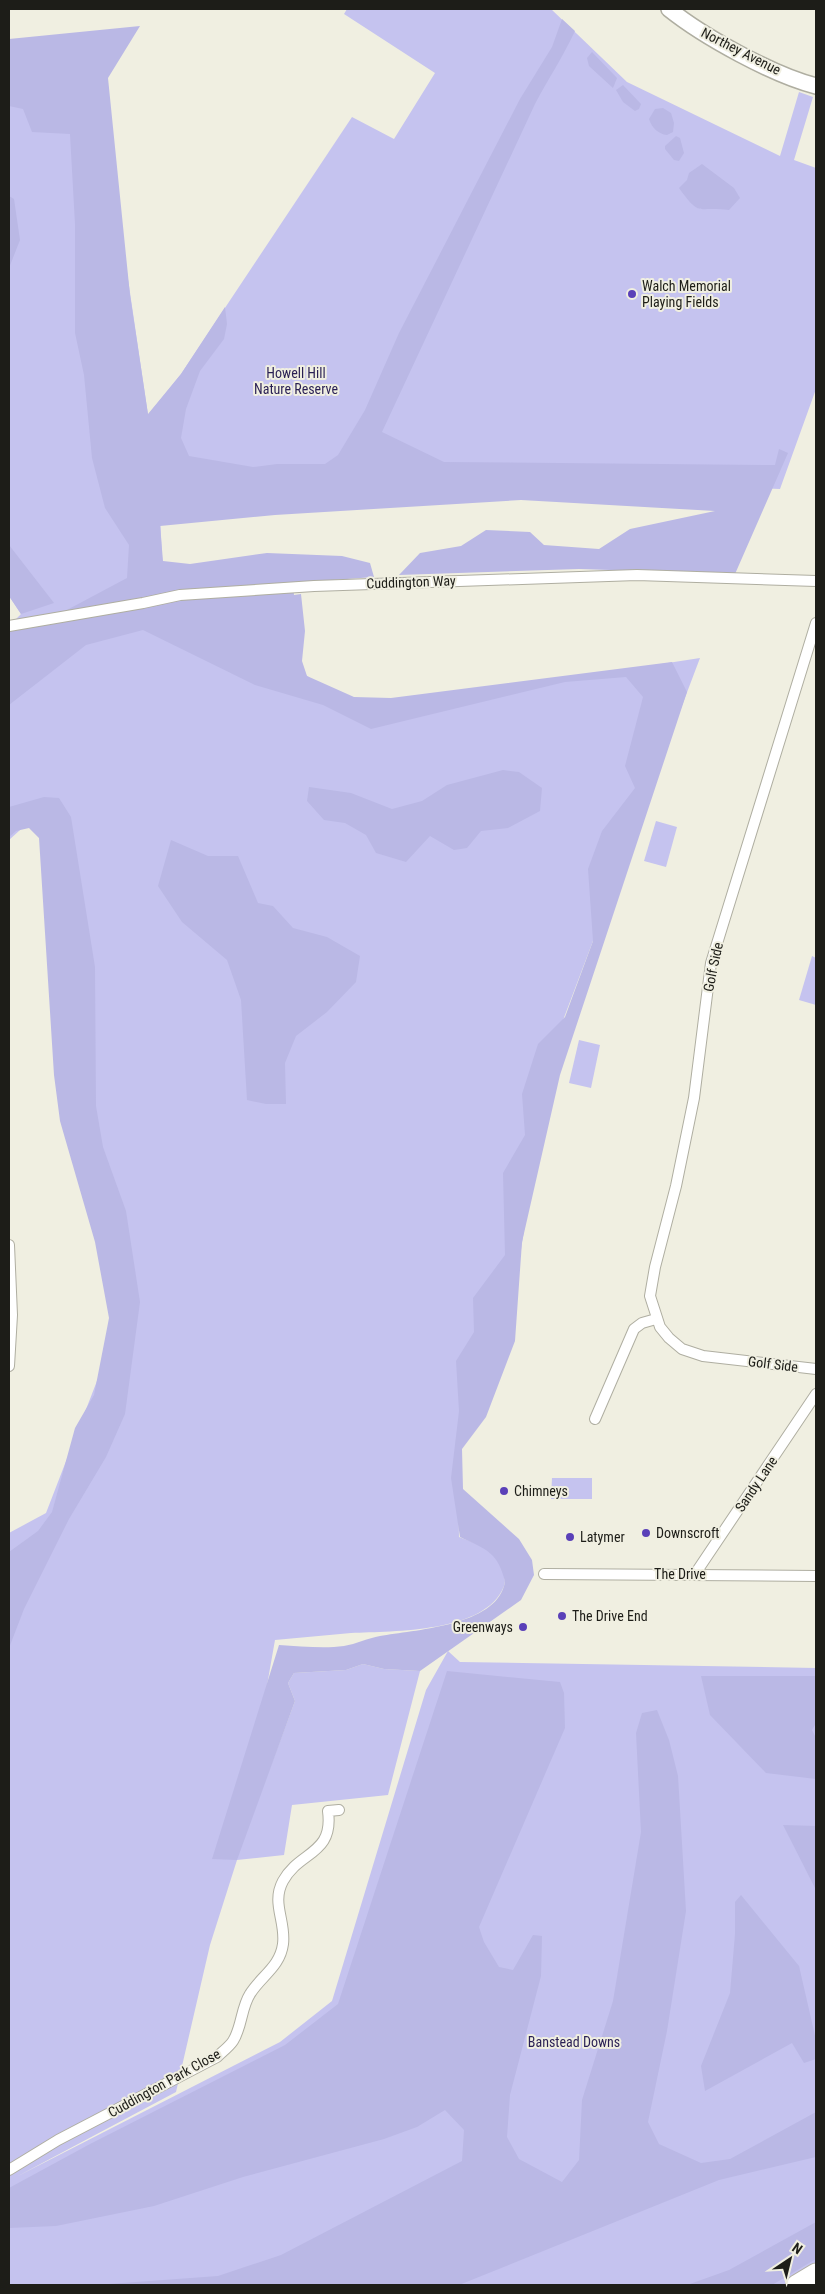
<svg xmlns="http://www.w3.org/2000/svg" width="825" height="2294" viewBox="0 0 825 2294" font-family="'Roboto Condensed',sans-serif">
  <rect width="100%" height="100%" fill="#f0efe1"/>
  <!-- green -->
  <g fill="#c5c3ef">
    <path d="M347,9H551L627,82L780,156L799,92L813,97L794,160L816,168V389L780,489L579,482L159,493L163,577L358,711L700,658L554,1044L510,1318L457,1442L459,1537C469,1541 483,1545 491,1552C498,1558 508,1577 504,1586C486,1633 394,1631 351,1633C326,1635 300,1638 275,1640L237,1856L295,1701L288,1683L294,1673L346,1670L363,1664L384,1669L420,1671L388,1795L292,1805L284,1855L237,1860L210,1945L176,2092L16,2177L280,2042L332,2001L426,1690L448,1651L460,1662L816,1668V2285H9V1533L46,1513L112,1342L115,1272L40,812L9,840V626L21,614L9,596V79L99,82L148,415L181,374L352,117L394,139L435,73L344,14Z"/>
    <polygon points="656,821 677,827 666,867 644,861"/>
    <polygon points="812,956 816,958 816,1005 799,1000"/>
    <polygon points="579,1040 600,1045 591,1088 569,1083"/>
    <polygon points="552,1478 592,1478 592,1499 551,1499"/>
  </g>
  <!-- forest -->
  <g fill="#bab8e5">
    <path d="M562,19L575,31C563,57 548,79 535,104L382,432L444,462L775,465L779,449L788,453L735,574L579,569L399,575L420,553L461,546L486,530L530,532L544,545L599,549L630,529L715,511L521,500L275,515L160,526L163,561L190,564L267,553L342,556L370,563L374,577L293,583L294,595L301,594L305,631L302,661L307,676L354,697L391,698L672,662L687,692L560,1075L522,1242L515,1341L486,1417L462,1449L463,1489L519,1539L532,1560L534,1575L521,1600L420,1671L384,1669L363,1664L346,1670L294,1673L288,1683L295,1701L237,1860L212,1859L279,1645C300,1646 323,1649 344,1646C356,1644 368,1638 380,1636C414,1630 489,1626 503,1589C504,1585 506,1583 504,1578C497,1551 483,1548 460,1537L451,1478L459,1411L456,1361L474,1332L473,1298L505,1255L503,1173L525,1135L522,1094L538,1044L565,1017L593,941L588,869L602,831L635,788L625,766L643,697L626,677L565,682L371,729L323,705L255,685L143,630L86,645L9,705V626L65,611L127,578L129,545L105,508L92,458L84,375L75,333V224L70,134L32,132L23,109L9,106V39L140,26L108,78L130,295L148,414L181,374L225,307L227,324L224,339L200,371L186,409L181,438L189,456L253,467L277,464H325L338,455L365,410L399,333L520,99L552,47Z"/>
    <polygon points="592,52 617,78 613,88 589,66 587,58"/>
    <polygon points="623,85 641,104 639,109 635,111 623,102 616,90"/>
    <path d="M663,108L671,113L674,123L673,132L667,135C658,134 652,128 649,119L655,109Z"/>
    <polygon points="676,136 680,138 684,153 679,161 674,160 665,149 665,146"/>
    <path d="M702,164L734,188L740,198L729,210C696,206 701,218 679,188L687,180L689,173Z"/>
    <polygon points="9,196 14,199 20,240 9,268"/>
    <polygon points="9,545 54,603 21,614 9,596"/>
    <polygon points="503,770 519,772 542,788 540,811 508,828 481,831 467,848 454,850 430,836 406,862 376,853 366,835 345,823 324,820 307,801 309,787 351,793 392,809 422,801 447,785"/>
    <polygon points="44,797 59,798 71,817 95,967 96,1106 103,1147 126,1211 140,1302 125,1414 106,1457 69,1519 24,1609 9,1648 9,1552 38,1531 52,1512 75,1428 94,1395 109,1318 95,1242 60,1121 54,1075 39,838 29,828 16,831 9,837 9,807"/>
    <polygon points="171,840 208,856 238,856 258,903 273,906 293,928 327,937 360,956 356,982 327,1012 296,1036 285,1063 286,1104 266,1104 247,1100 241,1000 227,960 182,922 158,886"/>
    <polygon points="447,1671 560,1682 564,1693 565,1728 479,1927 484,1942 499,1967 513,1970 533,1935 542,1936 541,1976 510,2095 507,2137 519,2159 562,2182 579,2160 582,2100 613,2001 641,1832 636,1733 642,1713 657,1710 669,1740 678,1776 686,1911 667,2031 648,2122 659,2144 701,2163 730,2159 816,2112 816,2157 719,2180 459,2285 95,2285 218,2276 281,2255 462,2161 464,2130 445,2110 417,2127 384,2139 243,2177 154,2206 56,2226 9,2228 9,2188 90,2144 285,2045 338,2004"/>
    <polygon points="701,1676 816,1676 816,1723 812,1730 816,1738 816,1779 766,1773 710,1715"/>
    <polygon points="783,1825 816,1826 816,1890"/>
    <polygon points="741,1895 799,1966 816,2040 816,2059 804,2063 792,2043 705,2091 701,2066 730,1993 735,1934 735,1902"/>
    <polygon points="816,2222 816,2259 772,2285 687,2285 729,2270"/>
  </g>
  <g fill="none" stroke-linecap="round" stroke-linejoin="round">
    <!-- street casing -->
    <g stroke="#afaea1" stroke-width="12">
      <g id="street">
        <polyline points="816,623 711,963 694,1098 676,1186 655,1267 650,1296 660,1327 669,1338 682,1349 703,1356 816,1369"/>
        <polyline points="9,626 143,603 180,595 314,586 637,575 816,581"/>
        <polyline points="9,1245 12,1315 9,1366"/>
        <polyline points="595,1419 634,1329 642,1323 656,1319"/>
        <polyline points="544,1574 816,1576"/>
        <polyline points="695,1574 816,1394"/>
        <path d="M9,2170L58,2140L217,2057C222,2052 229,2047 233,2041C242,2027 241,2008 250,1994C261,1976 280,1967 283,1944C286,1921 271,1903 283,1881C299,1851 334,1855 328,1811L339,1810"/>
      </g>
    </g>
    <!-- secondary casing -->
    <g stroke="#afaea1" stroke-width="18">
      <path id="secondary" d="M669,9C704,37 773,75 816,86"/>
    </g>
    <!-- highway casing -->
    <g stroke="#afaea1" stroke-width="21">
      <polyline id="highway" points="796,2285 816,2273"/>
    </g>
    <!-- street -->
    <use href="#street" stroke="#fff" stroke-width="10"/>
    <!-- secondary -->
    <use href="#secondary" stroke="#fff" stroke-width="15"/>
    <!-- highway -->
    <use href="#highway" stroke="#fff" stroke-width="19"/>
  </g>
  <!-- markers -->
  <g fill="#5a40b8" stroke="#f0efe1" stroke-width="2">
    <circle cx="632" cy="294" r="5"/>
    <circle cx="504" cy="1491" r="5"/>
    <circle cx="646" cy="1533" r="5"/>
    <circle cx="570" cy="1537" r="5"/>
    <circle cx="562" cy="1616" r="5"/>
    <circle cx="523" cy="1627" r="5"/>
  </g>
  <g text-anchor="middle" stroke-width="4" stroke-linejoin="round" paint-order="stroke">
    <!-- street labels -->
    <g font-size="14" fill="#1d1d18" stroke="#f0efe1">
      <text transform="translate(741 51) rotate(27)" y="5">Northey Avenue</text>
      <text transform="translate(411 582) rotate(-2)" y="5">Cuddington Way</text>
      <text transform="translate(713 967) rotate(-78)" y="5">Golf Side</text>
      <text transform="translate(773 1364) rotate(7)" y="5">Golf Side</text>
      <text transform="translate(756 1484) rotate(-56)" y="5">Sandy Lane</text>
      <text x="680" y="1579">The Drive</text>
      <text transform="translate(164 2083) rotate(-29)" y="5">Cuddington Park Close</text>
    </g>
    <!-- poi labels -->
    <g font-size="14" fill="#1d1d18" stroke="#f0efe1" text-anchor="start">
      <text x="642" y="291">Walch Memorial<tspan x="642" dy="16">Playing Fields</tspan></text>
      <text x="514" y="1496">Chimneys</text>
      <text x="656" y="1538">Downscroft</text>
      <text x="580" y="1542">Latymer</text>
      <text x="572" y="1621">The Drive End</text>
      <text x="513" y="1632" text-anchor="end">Greenways</text>
    </g>
    <!-- park labels -->
    <g font-size="14" fill="#291f54" stroke="#f0efe1">
      <text x="296" y="378">Howell Hill<tspan x="296" dy="16">Nature Reserve</tspan></text>
      <text x="574" y="2047">Banstead Downs</text>
    </g>
  </g>
  <!-- border -->
  <rect width="825" height="2294" fill="none" stroke="#1d1d18" stroke-width="20"/>
  <!-- north arrow -->
  <g transform="translate(790 2259) rotate(35)" stroke="#f0efe1" stroke-width="4" paint-order="stroke">
  <path d="M0-4L9 19L0 12L-9 19Z" fill="#1d1d18"/>
  <text y="-8" font-size="14" font-weight="bold" text-anchor="middle" fill="#1d1d18">N</text>
  </g>
</svg>
